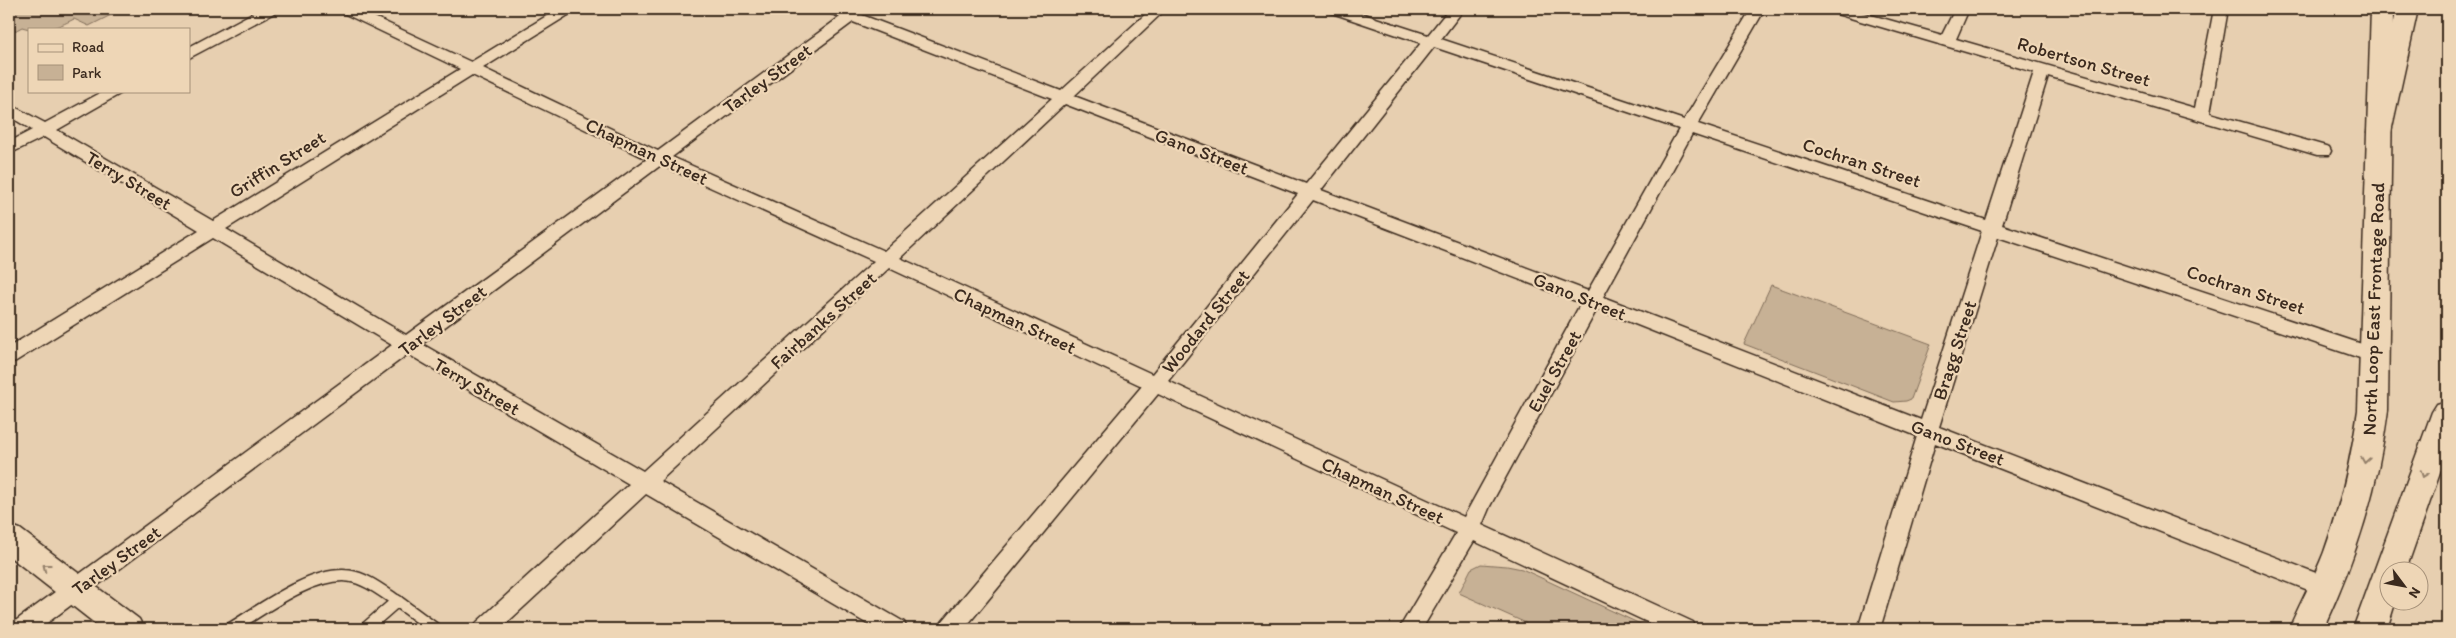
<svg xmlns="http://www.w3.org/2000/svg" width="2456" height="638" viewBox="0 0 2456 638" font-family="Itim,sans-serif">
  <rect width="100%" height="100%" fill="#e7cfb0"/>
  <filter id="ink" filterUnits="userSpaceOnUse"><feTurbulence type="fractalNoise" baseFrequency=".02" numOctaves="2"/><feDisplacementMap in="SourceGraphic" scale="10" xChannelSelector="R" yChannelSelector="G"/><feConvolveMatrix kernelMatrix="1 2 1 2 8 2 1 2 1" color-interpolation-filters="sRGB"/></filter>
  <g filter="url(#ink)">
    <!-- green -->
    <g fill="#c7b195" stroke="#816e5a">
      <path d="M9,9H123L89,26L74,19C57,28 40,33 22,27L9,34Z"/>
      <polygon points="1771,285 1931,344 1911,399 1906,401 1894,402 1744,344"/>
      <polygon points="1481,564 1507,566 1522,569 1651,629 1523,629 1526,623 1459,593 1471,569"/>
    </g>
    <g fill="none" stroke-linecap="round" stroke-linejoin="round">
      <!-- lane casing -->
      <g stroke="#3b2a1e" stroke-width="14">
        <g id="lane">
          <path d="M230,629C260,611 312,571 349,576C366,578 383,592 397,601"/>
          <polyline points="365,629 397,601 435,629"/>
        </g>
      </g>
      <!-- street casing -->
      <g stroke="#3b2a1e" stroke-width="3">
        <g id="street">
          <polygon points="260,9 278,9 276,12 189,58 189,47"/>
          <path d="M339,9H357L471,62L558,9H575L573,12L483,68L658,151L840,17L827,12L825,9H864L865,11L862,15L1061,91L1151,9H1166L1074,96L1306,184L1421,43L1329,12L1327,9H1348L1428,35L1449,9H1464L1441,39L1684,120L1751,9H1765L1698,124L1986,220L2034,72L1830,12L1828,9H1850L1942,35L1955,9H1969L1956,39L2195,108L2214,9H2228L2210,113L2329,147L2331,151L2329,155H2317L2048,76L2002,225L2383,351L2386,356L2383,361L2376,363L2369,361L1998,237L1939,427L2334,580L2337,587L2334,594L2326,597L1935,443L1880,629H1858L1917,436L1597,309L1490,506L1482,525L1693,622L1696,629H1662L1474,541L1422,629H1399L1456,533L1158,394L964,629H939L942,622L1142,386L889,268L660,481L904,622L907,629H876L646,494L500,629H474L477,622L629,484L408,354L39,629H11L14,622L392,345L213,238L16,361L9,363V347L199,230L44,137L9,154V142L32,130L9,116V104L45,123L104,91H125L57,130L213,221L460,69L341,12ZM853,22L1052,99L884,251L672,157ZM1434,47L1679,129L1588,291L1321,190ZM472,75L647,159L406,335L226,229ZM1065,104L1298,194L1152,374L900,258ZM1692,134L1982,231L1921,420L1603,297ZM661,165L874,261L643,471L422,344ZM1313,200L1581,303L1464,517L1168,381Z"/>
        </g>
      </g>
      <!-- secondary casing -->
      <g stroke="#3b2a1e" stroke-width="3">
        <g id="secondary">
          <path d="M2371,9H2393L2388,410C2377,492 2357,555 2323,629H2289C2300,603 2314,578 2324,552C2341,505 2351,459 2358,410Z"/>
          <polygon points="9,525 20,529 139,619 144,629 102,629 9,556"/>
        </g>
      </g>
      <!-- highway casing -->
      <g stroke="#3b2a1e" stroke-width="3">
        <g id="highway">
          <polygon points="2396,9 2418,9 2391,132 2387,137 2379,140 2371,137 2367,132"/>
          <polygon points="2447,401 2447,453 2406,570 2388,570 2388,600 2396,600 2387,629 2353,629 2432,412 2437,404"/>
        </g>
      </g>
      <!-- lane -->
      <use href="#lane" stroke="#eed6b6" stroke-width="11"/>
      <!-- street -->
      <use href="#street" fill="#eed6b6" fill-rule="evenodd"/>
      <!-- secondary -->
      <use href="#secondary" fill="#eed6b6" fill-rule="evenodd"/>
      <!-- highway -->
      <use href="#highway" fill="#eed6b6" fill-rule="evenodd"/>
    </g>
    <!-- one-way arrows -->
    <defs><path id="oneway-chevron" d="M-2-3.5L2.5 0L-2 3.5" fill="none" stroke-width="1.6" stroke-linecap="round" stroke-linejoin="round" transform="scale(1.25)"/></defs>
    <g stroke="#94806a">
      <use href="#oneway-chevron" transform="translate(2365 460) rotate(99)"/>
      <use href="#oneway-chevron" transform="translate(2424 474) rotate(110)"/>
      <use href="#oneway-chevron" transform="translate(46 567) rotate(-142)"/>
    </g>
  </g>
  <g text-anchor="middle" stroke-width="4.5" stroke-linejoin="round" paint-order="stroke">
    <!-- street labels -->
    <g font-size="19" fill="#3b2a1e" stroke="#eed6b6">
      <text transform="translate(2084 61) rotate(16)" y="7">Robertson Street</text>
      <text transform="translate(767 78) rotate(-36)" y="7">Tarley Street</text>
      <text transform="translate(647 151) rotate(25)" y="7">Chapman Street</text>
      <text transform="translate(1202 151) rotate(21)" y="7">Gano Street</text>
      <text transform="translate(1862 162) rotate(18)" y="7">Cochran Street</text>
      <text transform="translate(277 164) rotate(-32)" y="7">Griffin Street</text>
      <text transform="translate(129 180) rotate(31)" y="7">Terry Street</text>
      <text transform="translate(2246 289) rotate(18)" y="7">Cochran Street</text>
      <text transform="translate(1580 296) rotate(22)" y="7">Gano Street</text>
      <text transform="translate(2373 309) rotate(-88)" y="7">North Loop East Frontage Road</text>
      <text transform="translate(442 320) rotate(-37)" y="7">Tarley Street</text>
      <text transform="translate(823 320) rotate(-42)" y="7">Fairbanks Street</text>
      <text transform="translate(1015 320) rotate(25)" y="7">Chapman Street</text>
      <text transform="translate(1205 321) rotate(-51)" y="7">Woodard Street</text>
      <text transform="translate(1954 350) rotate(-72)" y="7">Bragg Street</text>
      <text transform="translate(1554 371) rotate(-61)" y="7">Euel Street</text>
      <text transform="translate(477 386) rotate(30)" y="7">Terry Street</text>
      <text transform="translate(1958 442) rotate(21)" y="7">Gano Street</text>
      <text transform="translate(1383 490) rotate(25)" y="7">Chapman Street</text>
      <text transform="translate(116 560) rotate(-36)" y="7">Tarley Street</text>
    </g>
  </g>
  <!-- margin -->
  <rect width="2456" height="638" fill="none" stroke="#eed6b6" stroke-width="30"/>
  <rect x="15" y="15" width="2426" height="608" fill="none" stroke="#3b2a1e" stroke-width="2" filter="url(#ink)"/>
  <!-- legend -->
  <rect x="28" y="28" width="162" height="65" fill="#eed6b6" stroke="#a69179"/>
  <rect x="38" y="44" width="25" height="8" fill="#eed6b6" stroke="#a69179"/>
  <text x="72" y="52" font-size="15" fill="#3b2a1e">Road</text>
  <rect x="38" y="65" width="25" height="15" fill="#c7b195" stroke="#a69179"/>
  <text x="72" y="78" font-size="15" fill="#3b2a1e">Park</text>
  <!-- north arrow -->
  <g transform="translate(2404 586) rotate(122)"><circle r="24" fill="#eed6b6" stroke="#a69179"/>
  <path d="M0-4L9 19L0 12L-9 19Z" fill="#3b2a1e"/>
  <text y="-8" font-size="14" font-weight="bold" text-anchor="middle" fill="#3b2a1e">N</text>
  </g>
</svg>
